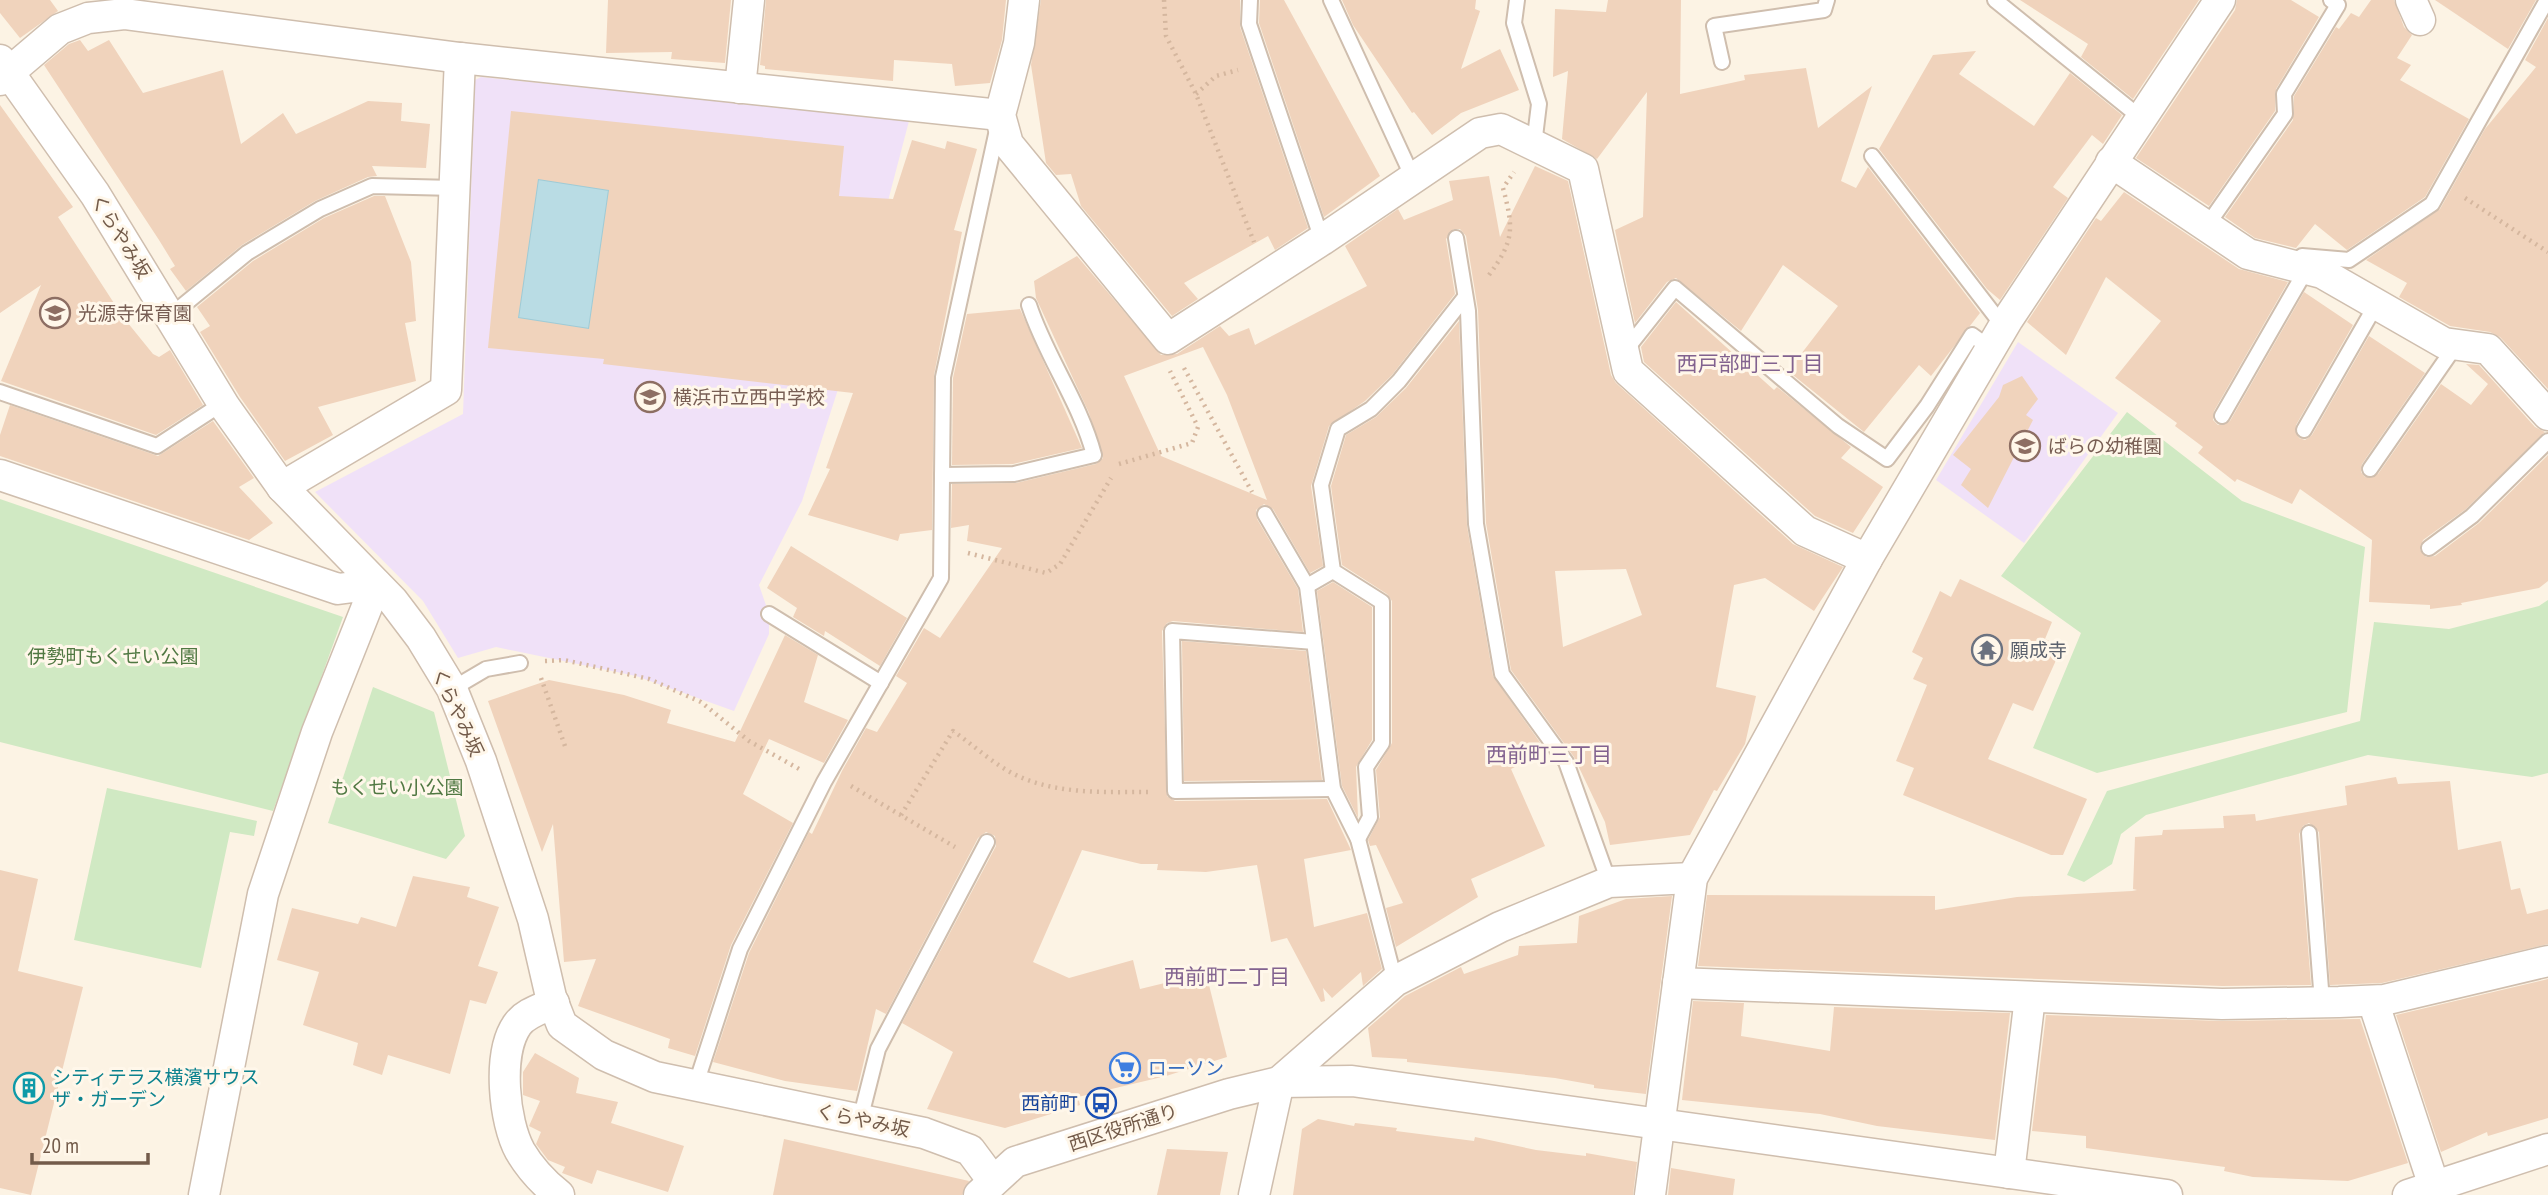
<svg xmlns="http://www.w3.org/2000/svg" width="2548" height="1195" viewBox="0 0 2548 1195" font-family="'PT Sans Narrow','Noto Sans JP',sans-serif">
  <rect width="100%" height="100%" fill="#fcf3e4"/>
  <!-- education -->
  <g fill="#f0e1f8">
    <polygon points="481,77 909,121 841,380 802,501 759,585 769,614 769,634 734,711 636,676 496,647 458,658 423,601 315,492 463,414 475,80"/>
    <polygon points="2018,342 2118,413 2024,543 1936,480"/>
  </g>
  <!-- green -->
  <g fill="#d0e9c3">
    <polygon points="2127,412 2242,501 2365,547 2347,712 2097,773 2033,748 2081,633 2001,576"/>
    <polygon points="0,499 343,617 273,811 0,742"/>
    <polygon points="2548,600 2548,773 2532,777 2368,755 2146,815 2121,834 2112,864 2084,882 2067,875 2107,791 2360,721 2374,622 2449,629 2539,606"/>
    <polygon points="373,687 434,712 465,836 446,859 328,823"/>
    <polygon points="107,788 257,821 254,836 230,832 201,968 74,940"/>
  </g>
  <!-- water -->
  <polygon fill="#b9dce4" stroke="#9fcbd6" stroke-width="2" points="538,179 609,190 589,329 518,318"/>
  <!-- building -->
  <g fill="#f0d3bc" fill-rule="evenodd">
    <polygon points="0,0 50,0 58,11 20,38 0,13"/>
    <polygon points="608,0 731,0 725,63 671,59 672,52 606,53"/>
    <polygon points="766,0 1006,0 1002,40 990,83 955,86 952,64 894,60 893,81 765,69 765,66 760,65"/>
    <polygon points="1041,0 1240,0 1240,27 1308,228 1275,250 1268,236 1184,283 1198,299 1172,316 1081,206 1071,174 1056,175 1046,163 1031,65"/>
    <polygon points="1260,0 1284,0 1380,176 1324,217 1259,23"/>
    <polygon points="1342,0 1476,0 1475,9 1480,11 1461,69 1500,49 1519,90 1461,113 1432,135 1414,112 1412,113 1353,25"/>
    <polygon points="1608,0 1681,0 1680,94 1745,80 1744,75 1806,68 1818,128 1872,86 1841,181 1856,188 1868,167 1980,313 1931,376 1919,365 1864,432 1788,371 1838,306 1783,265 1741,331 1676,278 1667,282 1635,323 1615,230 1643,217 1647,92 1597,159 1562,139 1568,71 1553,77 1555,9 1606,12"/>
    <polygon points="2020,0 2199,0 2133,99 2081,57 2088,44"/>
    <polygon points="2237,0 2291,0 2319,17 2276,89 2275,111 2209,206 2136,158 2235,10"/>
    <polygon points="2371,0 2394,0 2404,27 2412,35 2397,58 2411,65 2400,80 2469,119 2425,197 2347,250 2315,224 2296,248 2255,238 2225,217 2293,120 2294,96 2336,27 2339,29 2351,13 2359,17"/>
    <polygon points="2435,0 2536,0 2508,49"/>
    <polygon points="2548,18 2548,389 2500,337 2490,332 2450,326 2399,297 2407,283 2366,260 2440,209 2485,129 2536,67 2525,60"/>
    <polygon points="80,40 88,51 109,40 143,93 223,70 241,144 283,113 296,134 368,101 402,103 401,121 430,124 426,168 372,166 377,176 368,177 315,201 242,245 186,291 170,269 175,266 159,240 44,65 69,44"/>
    <polygon points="1976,51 1959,74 2034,126 2070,73 2122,115 2103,144 2092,135 2053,187 2068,198 2000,300 1987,289 1879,149 1933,55"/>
    <polygon points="0,105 73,207 58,217 123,317 153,354 159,357 170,350 203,405 156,435 1,381 41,285 0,313"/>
    <path d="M511,111L844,146L839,196L893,199L912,140L945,149L947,141L977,149L954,230L962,232L934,375L932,530L900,534L898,541L808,515L830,469L826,468L853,393L603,364L604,359L488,348ZM538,179L609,190L589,329L518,318Z"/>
    <path d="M1535,166L1568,181L1611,375L1616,383L1793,544L1843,567L1814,611L1765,578L1734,585L1716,687L1756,696L1745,744L1717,791L1714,790L1690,835L1610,845L1605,822L1574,757L1511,670L1486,523L1478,310L1466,236L1460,229H1454L1446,239L1455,294L1392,375L1365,401L1329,426L1311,486L1323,566L1310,573L1273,509L1264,504L1256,510L1257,519L1298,589L1303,632L1173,621L1167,623L1162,631L1167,796L1175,801L1327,799L1351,850L1304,859L1314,927L1367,913L1382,969L1363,986L1361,972L1332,998L1323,988L1325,1001L1321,1002L1287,938L1271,942L1257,865L1206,872L1157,870L1158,864H1141L1082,850L1033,962L1069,978L1133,960L1140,989L1206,973L1227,1057L1166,1076L1078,1097L1080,1105L1005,1128L927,1109L953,1052L902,1023L996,846L995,836L986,832L978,838L886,1014L876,1009L857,1091L785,1081L713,1062L749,953L809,832L812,834L842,771L866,728L877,732L907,683L896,676L924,628L940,638L1002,548L967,541L969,525L951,528L952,484L1016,483L1096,464L1103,458L1089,413L1036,298L1034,281L1077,256L1161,355L1177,354L1220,326L1229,336L1249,328L1255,345L1367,286L1345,246L1398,209L1404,220L1453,200L1449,181L1489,176L1500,237ZM1203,347L1227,395L1267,500L1161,456L1124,376ZM1626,569L1642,615L1563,647L1555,571Z"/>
    <polygon points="2124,192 2239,269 2288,282 2214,411 2213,420 2218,425 2230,421 2304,292 2353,325 2296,425 2299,438 2305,440 2312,435 2369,336 2425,373 2362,464 2361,472 2365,477 2378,474 2441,384 2471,405 2488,384 2466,364 2479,365 2535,427 2545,432 2466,509 2423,540 2420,550 2426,557 2435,556 2479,523 2548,455 2548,581 2539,588 2461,603 2462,605 2430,609 2430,605 2369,602 2372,540 2300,489 2292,504 2237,479 2235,482 2198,453 2203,447 2175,426 2177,423 2115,378 2161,321 2106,277 2066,355 2027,322 2096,218 2101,221"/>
    <polygon points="374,196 385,196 411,262 416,321 405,323 416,381 318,407 333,435 285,461 240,397 200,332 210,326 197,307 253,261 324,218"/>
    <polygon points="1676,302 1774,390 1777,387 1851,447 1841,458 1883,487 1853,533 1815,516 1644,362 1641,347"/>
    <polygon points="1020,309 1082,448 1013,464 952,465 953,378 967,314"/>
    <polygon points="1459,321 1467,526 1493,676 1546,751 1511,769 1545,846 1471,879 1478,897 1396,947 1386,908 1403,903 1376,845 1370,846 1368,840 1380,817 1376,770 1392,743 1392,601 1387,594 1342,565 1331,486 1346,435 1376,417 1406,388"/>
    <polygon points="2022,376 2038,399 2026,415 2033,420 1988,508 1961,485 1971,469 1953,455 1999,397 2003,385"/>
    <polygon points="10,405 158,456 213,421 254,478 239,487 273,523 249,540 0,456 0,435"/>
    <polygon points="791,546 907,618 880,666 825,631 824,636 793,617 797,608 767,588"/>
    <polygon points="1960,579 2052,622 2045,639 2062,647 2033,711 2013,703 1988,759 2087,799 2063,855 2051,855 1903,795 1914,768 1896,761 1927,685 1913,679 1923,658 1912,652 1940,591 1951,597"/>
    <polygon points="1333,582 1372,607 1372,740 1356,767 1358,818 1342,786 1317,591"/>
    <polygon points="785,635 818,655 804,702 848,720 824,763 769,739 743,794 793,823 731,945 695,1056 668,1048 670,1039 578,1006 596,959 564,962 553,824 542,852 488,701 549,680 624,695 671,710 667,723 735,742"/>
    <polygon points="1182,641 1306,651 1322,780 1184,781"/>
    <polygon points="2396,777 2398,784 2450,781 2458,850 2501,841 2511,890 2520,888 2527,914 2548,909 2548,944 2382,983 2330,985 2319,832 2309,823 2303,826 2299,834 2311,985 2222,986 1698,966 1707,895 1935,896 1935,910 2017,897 2132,891 2137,890 2133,889 2135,837 2162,835 2163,830 2224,828 2223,816 2255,814 2256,821 2347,805 2345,786"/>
    <polygon points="0,870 38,879 18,971 83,987 31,1195 0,1188"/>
    <polygon points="413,876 470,887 467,897 499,907 478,966 498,972 486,1004 470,1000 450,1074 388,1055 382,1075 353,1065 358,1043 303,1025 319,972 277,960 292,908 358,924 361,917 396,927"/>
    <polygon points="1672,896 1646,1094 1594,1088 1594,1085 1555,1078 1407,1062 1407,1059 1372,1057 1368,1028 1405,996 1461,967 1464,974 1518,955 1519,946 1577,943 1579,916 1626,899"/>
    <polygon points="2548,979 2548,1118 2488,1136 2487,1132 2441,1152 2396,1015"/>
    <polygon points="1693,1001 1744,1003 1741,1036 1830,1051 1834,1007 2010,1013 1995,1140 1877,1126 1820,1114 1682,1100"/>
    <polygon points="2046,1015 2221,1021 2360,1019 2408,1163 2348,1181 2253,1177 2224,1171 2225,1167 2086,1148 2086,1136 2032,1131"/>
    <polygon points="535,1053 579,1078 576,1093 618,1102 611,1123 684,1146 668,1192 597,1170 592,1184 562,1173 565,1167 548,1160 536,1144 541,1132 529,1126 540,1101 523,1095 523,1072"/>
    <polygon points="1318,1119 1354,1126 1355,1123 1397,1128 1396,1131 1474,1141 1475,1137 1536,1150 1586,1156 1586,1153 1637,1162 1633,1195 1293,1195 1302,1129"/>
    <polygon points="784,1139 833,1150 969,1181 962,1195 773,1195"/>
    <polygon points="1167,1149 1228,1152 1220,1195 1157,1195"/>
    <polygon points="1671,1168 1735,1179 1733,1195 1668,1195"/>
  </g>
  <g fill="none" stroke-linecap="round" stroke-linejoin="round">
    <!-- lane casing -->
    <g stroke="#cfbeae" stroke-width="18">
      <g id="lane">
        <polyline points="1250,0 1249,24 1322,240"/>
        <polyline points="1331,0 1413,178"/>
        <polyline points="1517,0 1514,23 1539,104 1534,145"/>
        <polyline points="1995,0 2141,118"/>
        <polyline points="1722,62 1714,26 1824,10 1827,0"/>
        <polyline points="1872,156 2003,326"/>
        <polyline points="2206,227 2285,114 2284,94 2338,5 2331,0"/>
        <polyline points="1456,238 1468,311 1476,524 1502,674 1566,762 1609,882"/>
        <polyline points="2302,256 2349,260 2432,204 2547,0"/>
        <polyline points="170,316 247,253 320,209 372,186 455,188"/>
        <polyline points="1625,351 1675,288 1838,426 1887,459 1927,406 1972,335 1990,348"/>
        <polyline points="0,392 157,446 223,403"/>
        <polyline points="2222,416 2306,270"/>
        <polyline points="2304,430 2377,303"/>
        <polyline points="2370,469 2456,345"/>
        <path d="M942,475L1014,474L1094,455C1080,402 1046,357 1029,305"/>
        <polyline points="1265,514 1307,586 1333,789 1358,839 1395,981"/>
        <polyline points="2429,548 2472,516 2548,441"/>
        <polyline points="1307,586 1333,571"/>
        <polyline points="769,614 881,683"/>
        <polyline points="1314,642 1172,631 1175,791 1333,789"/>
        <polyline points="452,689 486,669 520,663"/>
        <polyline points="2309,833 2322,1002"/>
        <polyline points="1358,839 1370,817 1366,767 1382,743 1382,602 1333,571 1321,485 1338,429 1371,409 1399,381 1465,297"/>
        <polyline points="695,1087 740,949 824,782 941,578 943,377 997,130"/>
        <polyline points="860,1120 878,1049 987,842"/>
      </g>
    </g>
    <!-- street casing -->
    <g stroke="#cfbeae" stroke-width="33">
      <g id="street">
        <polyline points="1024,0 1019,43 1000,115 1008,144 1168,339 1322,240 1480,133 1501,129 1583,169 1628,371 1805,531 1867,559"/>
        <polyline points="2411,0 2420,20"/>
        <polyline points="0,60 95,194 225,407 282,487 393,601 421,638 452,689 481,761 533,919 551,997 562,1025 604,1055 655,1077 924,1133 970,1150 993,1181"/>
        <polyline points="0,80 60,29 88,18 124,14 460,58 1000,115"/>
        <polyline points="740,88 749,0"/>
        <polyline points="2111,162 2248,254 2322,273 2444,343 2488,349 2548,415"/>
        <polyline points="0,475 338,589 376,584 317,732 263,894 204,1195"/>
        <polyline points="282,487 446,390 460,58"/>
        <polyline points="1678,983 2222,1004 2339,1002 2384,1000 2548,961"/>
        <polyline points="2373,1001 2434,1186"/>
        <path d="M554,1003C541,1009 525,1013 517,1025C497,1054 504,1122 520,1151C530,1168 544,1183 559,1195"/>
        <polyline points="2009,1173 2030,997"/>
        <polyline points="979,1195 1015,1162 1229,1094 1279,1082 1352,1081 2167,1195"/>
        <polyline points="1254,1195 1279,1082 1395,981 1500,927 1609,882 1692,878"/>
        <polyline points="1650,1195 1692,878 1867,559 2008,319 2220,0"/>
        <polyline points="2408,1195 2548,1149"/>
      </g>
    </g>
    <!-- path -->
    <g stroke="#d5b79f" stroke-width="4.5" stroke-dasharray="2 5" stroke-linecap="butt">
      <polyline points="1164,0 1166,36 1196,94 1254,242"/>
      <polyline points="1196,94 1216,76 1238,70"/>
      <polyline points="2465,198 2548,252"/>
      <path d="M1489,275C1514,241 1514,229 1503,188L1514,172"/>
      <polyline points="1184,368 1252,492"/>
      <polyline points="1119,464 1192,443 1198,427 1170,371"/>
      <polyline points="968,553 1046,573 1060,564 1111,478"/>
      <polyline points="545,661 564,660 649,679 701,702 749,741 801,770"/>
      <polyline points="541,678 565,746"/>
      <polyline points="851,786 955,847"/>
      <path d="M901,815L953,731C972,744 990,761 1010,772C1052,795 1104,792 1149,792"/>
    </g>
    <!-- lane -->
    <use href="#lane" stroke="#fff" stroke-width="14"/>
    <!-- street -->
    <use href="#street" stroke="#fff" stroke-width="30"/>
  </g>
  <!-- icons -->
  <defs>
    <g id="school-ring" transform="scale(1.575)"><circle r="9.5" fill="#fff7ea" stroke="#8d6e63" stroke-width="1.5"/><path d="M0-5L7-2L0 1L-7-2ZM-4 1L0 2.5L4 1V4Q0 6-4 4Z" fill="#8d6e63"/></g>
    <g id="temple-ring" transform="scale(1.575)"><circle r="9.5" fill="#fff7ea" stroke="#6b7280" stroke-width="1.5"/><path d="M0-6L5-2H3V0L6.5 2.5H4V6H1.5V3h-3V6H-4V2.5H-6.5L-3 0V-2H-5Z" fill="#6b7280"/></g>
    <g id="supermarket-ring" transform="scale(1.575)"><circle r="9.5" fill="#fff7ea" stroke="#3f7fe0" stroke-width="1.5"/><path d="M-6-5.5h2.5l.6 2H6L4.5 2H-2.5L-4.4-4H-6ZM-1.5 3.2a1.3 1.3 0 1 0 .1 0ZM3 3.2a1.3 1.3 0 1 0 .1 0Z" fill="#3f7fe0"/></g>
    <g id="building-ring" transform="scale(1.575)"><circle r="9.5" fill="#fff7ea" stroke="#0f9aa8" stroke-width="1.5"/><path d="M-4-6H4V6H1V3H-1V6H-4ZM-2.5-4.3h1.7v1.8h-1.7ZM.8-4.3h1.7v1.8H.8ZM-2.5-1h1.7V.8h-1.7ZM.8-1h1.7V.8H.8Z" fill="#0f9aa8"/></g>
    <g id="bus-ring" transform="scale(1.575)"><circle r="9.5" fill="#fff7ea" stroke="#1a4fb4" stroke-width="1.5"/><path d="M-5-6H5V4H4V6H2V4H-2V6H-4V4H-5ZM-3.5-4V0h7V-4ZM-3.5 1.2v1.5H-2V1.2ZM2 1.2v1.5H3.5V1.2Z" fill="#1a4fb4"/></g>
  </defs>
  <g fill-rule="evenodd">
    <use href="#school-ring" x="55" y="313"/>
    <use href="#school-ring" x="650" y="397"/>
    <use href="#school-ring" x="2025" y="446"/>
    <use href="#temple-ring" x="1987" y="650"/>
    <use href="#supermarket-ring" x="1125" y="1068"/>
    <use href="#building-ring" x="29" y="1088"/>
    <use href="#bus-ring" x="1101" y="1103"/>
  </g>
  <g text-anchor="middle" stroke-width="6" stroke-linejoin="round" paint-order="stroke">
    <!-- street labels -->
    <g font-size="19" fill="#735b4a" stroke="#fff7ea">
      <text transform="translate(121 236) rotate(58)" y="7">くらやみ坂</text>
      <text transform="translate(458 712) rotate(65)" y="7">くらやみ坂</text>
      <text transform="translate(863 1120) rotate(12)" y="7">くらやみ坂</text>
      <text transform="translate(1123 1127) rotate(-18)" y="7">西区役所通り</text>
    </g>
    <!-- education labels -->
    <g font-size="19" fill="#785e54" stroke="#fff7ea" text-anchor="start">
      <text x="78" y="320">光源寺保育園</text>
      <text x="673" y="404">横浜市立西中学校</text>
      <text x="2048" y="453">ばらの幼稚園</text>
    </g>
    <!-- worship labels -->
    <g font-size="19" fill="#5b616d" stroke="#fff7ea" text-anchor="start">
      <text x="2010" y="657">願成寺</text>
    </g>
    <!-- park labels -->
    <g font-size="19" fill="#507842" stroke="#fff7ea">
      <text x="113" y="663">伊勢町もくせい公園</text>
      <text x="397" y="794">もくせい小公園</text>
    </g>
    <!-- shop labels -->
    <g font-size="19" fill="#366cbe" stroke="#fff7ea" text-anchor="start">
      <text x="1148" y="1075">ローソン</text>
    </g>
    <!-- culture labels -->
    <g font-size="19" fill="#0d838f" stroke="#fff7ea" text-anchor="start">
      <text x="52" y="1084">シティテラス横濱サウス<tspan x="52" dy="22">ザ・ガーデン</tspan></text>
    </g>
    <!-- transit labels -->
    <g font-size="19" fill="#164399" stroke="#fff7ea" text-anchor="end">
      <text x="1078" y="1110">西前町</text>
    </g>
    <!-- neighbourhood labels -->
    <g font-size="21" fill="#82628f" stroke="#fff7ea">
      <text x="1750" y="371">西戸部町三丁目</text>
      <text x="1549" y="762">西前町三丁目</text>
      <text x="1227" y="984">西前町二丁目</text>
    </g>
  </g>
  <!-- scale -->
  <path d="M32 1153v10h116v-10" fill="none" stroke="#735b4a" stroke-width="3.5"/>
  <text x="42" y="1153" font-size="21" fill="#735b4a" stroke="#fff7ea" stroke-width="5" paint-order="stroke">20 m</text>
</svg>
